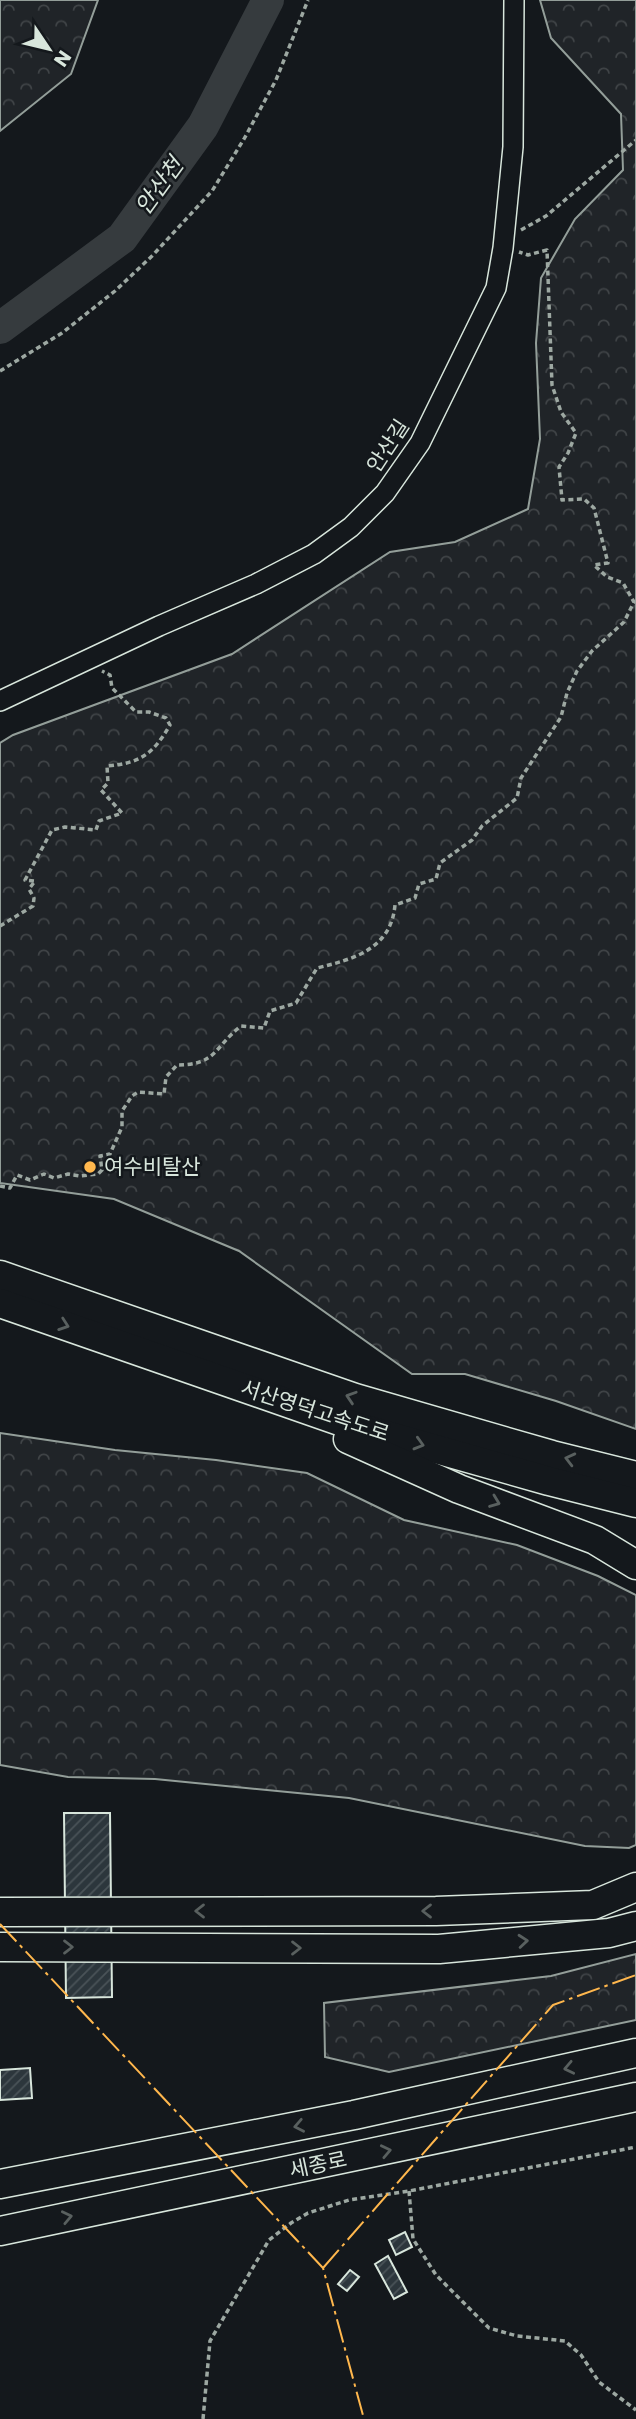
<svg xmlns="http://www.w3.org/2000/svg" width="636" height="2419" viewBox="0 0 636 2419" font-family="Poppins,'Noto Sans KR',sans-serif">
  <defs>
    <pattern id="forest-crowns" width="20" height="18" patternUnits="userSpaceOnUse" patternTransform="scale(1.75)"><rect width="20" height="18" fill="#202428"/><path d="M2 6a3 3 0 1 1 6 0M12 15a3 3 0 1 1 6 0" fill="none" stroke="#404447"/></pattern>
    <pattern id="building-hatch" width="6" height="6" patternUnits="userSpaceOnUse" patternTransform="scale(1.75)"><rect width="6" height="6" fill="#2c363c"/><path d="M-1 1l2-2M0 6l6-6M5 7l2-2" fill="none" stroke="#4a5358"/></pattern>
  </defs>
  <rect width="100%" height="100%" fill="#14181c"/>
  <!-- forest -->
  <g fill="url(#forest-crowns)" stroke="#939e99" stroke-width="2">
    <polygon points="0,0 98,0 71,74 0,131"/>
    <polygon points="540,0 636,0 636,1429 556,1401 465,1374 412,1374 239,1251 114,1199 0,1183 0,743 13,735 232,654 390,552 455,542 528,509 540,439 536,343 541,278 575,219 623,170 621,114 551,38"/>
    <polygon points="0,1433 115,1450 216,1460 307,1473 404,1520 517,1545 598,1576 636,1595 636,1845 629,1848 585,1846 349,1798 155,1779 68,1777 0,1765"/>
    <polygon points="636,1954 636,2020 389,2072 325,2057 324,2003 551,1976"/>
  </g>
  <g fill="none" stroke-linecap="round" stroke-linejoin="round">
    <!-- river -->
    <polyline stroke="#363b3e" stroke-width="32" points="0,328 122,238 203,126 268,0"/>
  </g>
  <!-- building -->
  <g fill="url(#building-hatch)" stroke="#d8e6dc" stroke-width="2">
    <polygon points="64,1813 110,1813 112,1997 66,1998"/>
    <polygon points="30,2068 32,2098 0,2100 0,2070"/>
    <polygon points="405,2232 412,2247 396,2255 389,2240"/>
    <polygon points="388,2256 407,2292 394,2299 375,2264"/>
    <polygon points="350,2270 359,2277 347,2291 338,2284"/>
  </g>
  <g fill="none" stroke-linecap="round" stroke-linejoin="round">
    <!-- minor casing -->
    <g stroke="#d8e6dc" stroke-width="22">
      <polyline id="minor" points="0,701 159,626 256,584 314,554 351,527 385,493 420,443 496,288 503,248 513,147 514,0"/>
    </g>
    <!-- highway casing -->
    <g stroke="#d8e6dc" stroke-width="31">
      <g id="highway">
        <polyline points="0,1275 355,1398 552,1455 636,1476"/>
        <polyline points="0,1303 351,1425 549,1481 636,1503"/>
        <polyline points="348,1439 459,1489 595,1540 636,1565"/>
        <polyline points="0,1912 436,1911 593,1905 636,1887"/>
        <polyline points="0,1947 439,1949 609,1933 636,1926"/>
        <polyline points="0,2184 354,2115 636,2053"/>
        <polyline points="0,2231 636,2097"/>
      </g>
    </g>
    <!-- path -->
    <g stroke="#9da8a2" stroke-width="3.5" stroke-dasharray="5 3.5" stroke-linecap="butt">
      <polyline points="521,230 546,216 636,140"/>
      <polyline points="0,371 62,333 115,291 152,256 212,191 244,139 276,80 308,0"/>
      <path d="M0,926L33,906L34,898L29,889L35,881L25,880L52,830L65,827L96,830L99,821L122,813L101,790L108,783L107,766C141,763 153,754 170,725L166,718L149,712H136L112,688L110,675L102,671"/>
      <path d="M0,1186L10,1188L17,1175L30,1180L44,1174L54,1178L68,1174L80,1176L98,1174L102,1170L100,1156L110,1154L122,1127V1111L132,1096L138,1092L164,1094L166,1077L177,1065C217,1065 214,1047 241,1026L264,1028L270,1011L296,1003L317,968C354,959 391,949 395,905L415,898L419,884L436,879L440,863L472,840L482,826L517,798L521,778L561,717L567,693L577,671L592,651L624,622L634,602L623,583L607,577L594,565L608,563L594,508L584,499L562,500L559,467L568,453L576,433L561,412L552,385L547,250L528,255L519,252"/>
      <polyline points="409,2191 413,2239 436,2275 489,2328 517,2336 565,2341 581,2355 599,2382 636,2410"/>
      <polyline points="203,2419 210,2341 269,2240 291,2223 308,2213 349,2200 409,2191 636,2147"/>
    </g>
    <!-- minor -->
    <use href="#minor" stroke="#14181c" stroke-width="19"/>
    <!-- highway -->
    <use href="#highway" stroke="#14181c" stroke-width="28"/>
    <!-- power -->
    <g stroke="#ffb74d" stroke-width="2" stroke-dasharray="24 5 3.5 5" stroke-linecap="butt">
      <polyline points="0,1924 323,2268 364,2419"/>
      <polyline points="323,2268 553,2005 636,1975"/>
    </g>
  </g>
  <!-- one-way arrows -->
  <defs><path id="oneway-chevron" d="M-2-3.5L2.5 0L-2 3.5" fill="none" stroke-width="1.6" stroke-linecap="round" stroke-linejoin="round" transform="scale(1.75)"/></defs>
  <g stroke="#59605f">
    <use href="#oneway-chevron" transform="translate(64 1325) rotate(19)"/>
    <use href="#oneway-chevron" transform="translate(351 1397) rotate(-162)"/>
    <use href="#oneway-chevron" transform="translate(419 1444) rotate(16)"/>
    <use href="#oneway-chevron" transform="translate(570 1459) rotate(-166)"/>
    <use href="#oneway-chevron" transform="translate(495 1502) rotate(21)"/>
    <use href="#oneway-chevron" transform="translate(200 1911) rotate(180)"/>
    <use href="#oneway-chevron" transform="translate(427 1911) rotate(180)"/>
    <use href="#oneway-chevron" transform="translate(523 1941) rotate(-5)"/>
    <use href="#oneway-chevron" transform="translate(68 1947)"/>
    <use href="#oneway-chevron" transform="translate(296 1948)"/>
    <use href="#oneway-chevron" transform="translate(569 2068) rotate(168)"/>
    <use href="#oneway-chevron" transform="translate(299 2126) rotate(169)"/>
    <use href="#oneway-chevron" transform="translate(386 2151) rotate(-12)"/>
    <use href="#oneway-chevron" transform="translate(67 2217) rotate(-12)"/>
  </g>
  <!-- markers -->
  <circle fill="#ffb74d" stroke="#14181c" stroke-width="2.5" cx="90" cy="1167" r="7"/>
  <g text-anchor="middle" stroke-width="5" stroke-linejoin="round" paint-order="stroke">
    <!-- street labels -->
    <g font-size="21" fill="#d8e6dc" stroke="#14181c">
      <text transform="translate(388 446) rotate(-57)" y="7">안산길</text>
      <text transform="translate(315 1411) rotate(18)" y="7">서산영덕고속도로</text>
      <text transform="translate(318 2165) rotate(-12)" y="7">세종로</text>
    </g>
    <!-- poi labels -->
    <g font-size="21" fill="#d8e6dc" stroke="#14181c" text-anchor="start">
      <text x="104" y="1174">여수비탈산</text>
    </g>
    <!-- water labels -->
    <g font-size="23" font-style="italic" fill="#d8e6dc" stroke="#14181c">
      <text transform="translate(159 186) rotate(-54)" y="8">안산천</text>
    </g>
  </g>
  <!-- north arrow -->
  <g transform="translate(49 49) rotate(125)" stroke="#14181c" stroke-width="5" paint-order="stroke">
  <path d="M0-5L12 26L0 18L-12 26Z" fill="#d8e6dc"/>
  <text y="-10" font-size="19" font-weight="bold" text-anchor="middle" fill="#d8e6dc">N</text>
  </g>
</svg>
